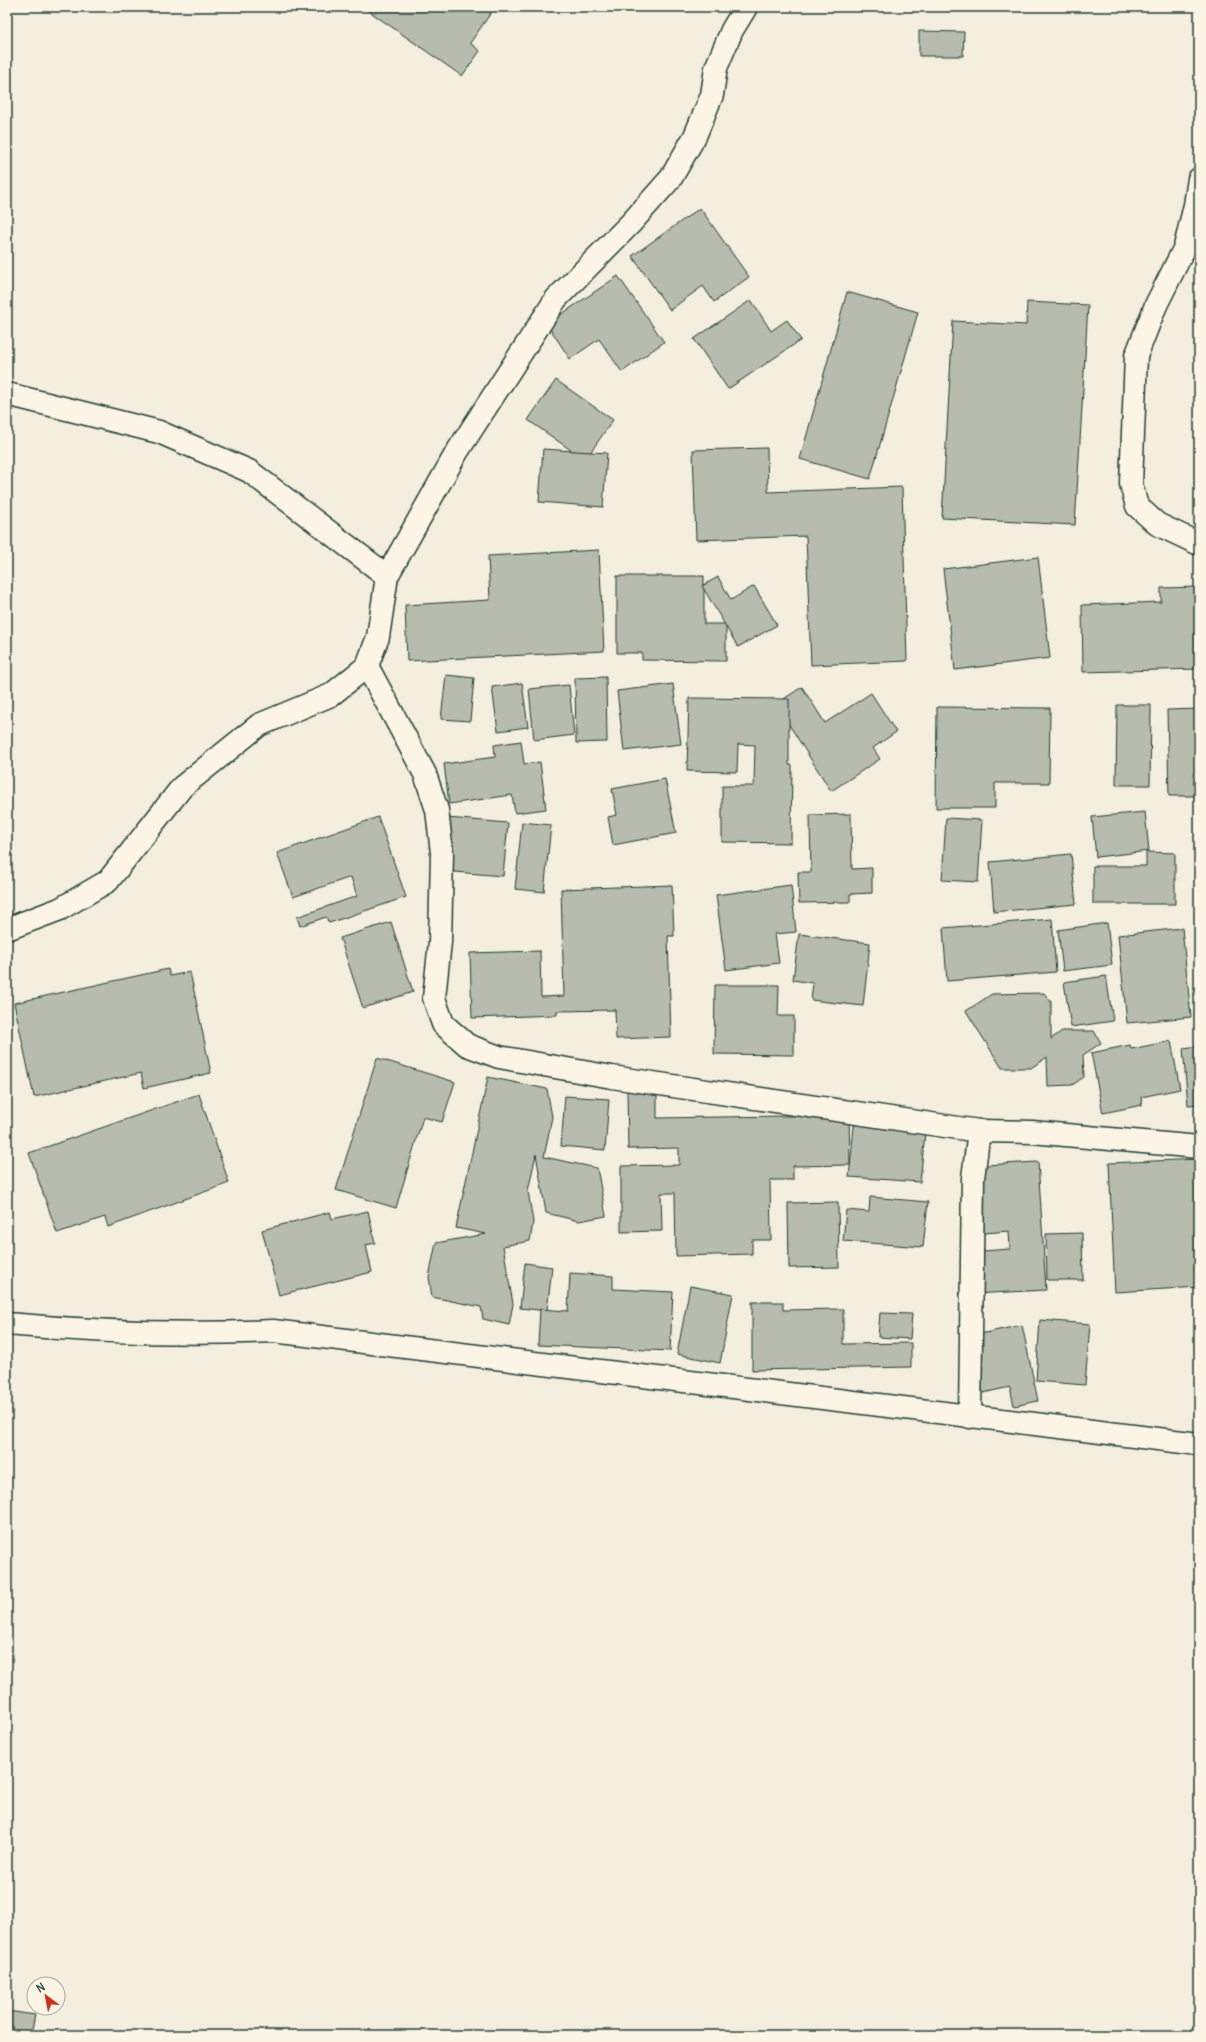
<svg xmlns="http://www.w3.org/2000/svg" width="1206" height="2042" viewBox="0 0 1206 2042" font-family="Delius,sans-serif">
  <rect width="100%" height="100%" fill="#f3eede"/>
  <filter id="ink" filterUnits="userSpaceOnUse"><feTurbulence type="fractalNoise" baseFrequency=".025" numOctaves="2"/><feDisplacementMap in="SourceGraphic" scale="8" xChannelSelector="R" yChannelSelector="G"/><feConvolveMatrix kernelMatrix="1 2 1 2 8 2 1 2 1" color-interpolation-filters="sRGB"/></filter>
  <g filter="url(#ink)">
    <!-- building -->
    <g fill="#b8bcae" stroke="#1f3d34">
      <polygon points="363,7 495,7 470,43 480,51 462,76"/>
      <polygon points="919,31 964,32 963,56 919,56"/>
      <polygon points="700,208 749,277 714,302 703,286 670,310 632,256"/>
      <polygon points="618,276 664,342 622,372 599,339 570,359 547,324"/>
      <polygon points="847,292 918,312 870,479 800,459"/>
      <polygon points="751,300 771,331 787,320 801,340 728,389 694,339"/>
      <polygon points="1027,302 1088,305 1075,525 942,518 953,321 1026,325"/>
      <polygon points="556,380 613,420 585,460 528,420"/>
      <polygon points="767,448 768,492 902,487 907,661 811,665 806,536 696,540 693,450"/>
      <polygon points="543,449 607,453 603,507 539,502"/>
      <polygon points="599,550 604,651 407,661 405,605 490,600 488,556"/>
      <polygon points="1038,557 1050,658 955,670 943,569"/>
      <polygon points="617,576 704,576 704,624 726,624 726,661 642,660 642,653 617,653"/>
      <polygon points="718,577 731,600 754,586 777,625 738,647 702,586"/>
      <polygon points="1199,587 1199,669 1083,672 1082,605 1161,602 1161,588"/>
      <polygon points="446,675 474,678 470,721 441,719"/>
      <polygon points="606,677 607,742 576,743 575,678"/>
      <polygon points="522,683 528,727 498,731 492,687"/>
      <polygon points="673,684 681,744 624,751 617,691"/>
      <polygon points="569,685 574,735 534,740 529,689"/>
      <polygon points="802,687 825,723 871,693 896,732 873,748 880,759 831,791 776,704"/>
      <polygon points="689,698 789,699 789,765 792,765 791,843 722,842 722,786 754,786 755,745 738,744 737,772 687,771"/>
      <polygon points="1117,705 1151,705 1150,785 1116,785"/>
      <polygon points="937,707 1050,708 1049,783 995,783 995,808 936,808"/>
      <polygon points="1199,709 1199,796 1169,796 1167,710"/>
      <polygon points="521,741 524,764 540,762 546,809 515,813 512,795 449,804 444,764 495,757 494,745"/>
      <polygon points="665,779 676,833 613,845 608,817 617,815 612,789"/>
      <polygon points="1145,812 1149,851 1096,857 1092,817"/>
      <polygon points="851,814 852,869 872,868 872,893 850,894 850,902 799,903 798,872 811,872 810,815"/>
      <polygon points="378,817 406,897 329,923 326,917 300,926 297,917 357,896 351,877 293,897 277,853"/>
      <polygon points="447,818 508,823 503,876 443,871"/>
      <polygon points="946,818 982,820 978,882 942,880"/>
      <polygon points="522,822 551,825 544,892 515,889"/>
      <polygon points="1198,834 1199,834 1199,892"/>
      <polygon points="1146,852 1175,853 1175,904 1093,904 1093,866 1146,866"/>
      <polygon points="1071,854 1076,904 994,912 990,862"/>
      <polygon points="672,885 674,936 668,936 671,1037 616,1039 615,1010 557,1011 557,1015 472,1018 470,953 540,951 541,997 564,996 561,889"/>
      <polygon points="791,885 796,932 775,934 779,963 726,970 716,895"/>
      <polygon points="1052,919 1056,972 947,981 943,928"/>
      <polygon points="391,922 413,992 363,1008 340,938"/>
      <polygon points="1107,923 1112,965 1063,971 1058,930"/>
      <polygon points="1182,928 1191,1017 1127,1023 1118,935"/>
      <polygon points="799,934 870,943 863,1006 811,1000 813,983 793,980"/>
      <polygon points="168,969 170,976 190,972 211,1073 144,1088 141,1073 34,1097 14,1003"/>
      <polygon points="1106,976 1113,1021 1071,1027 1064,982"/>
      <polygon points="715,985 779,985 778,1016 794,1016 794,1055 714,1054"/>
      <polygon points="1044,993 1051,1002 1051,1039 1062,1031 1094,1031 1101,1043 1083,1055 1084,1077 1072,1085 1048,1086 1047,1057 1031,1068 1002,1068 966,1011 992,994"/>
      <polygon points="1171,1041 1180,1089 1141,1097 1142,1105 1103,1113 1091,1053 1130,1045 1131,1049"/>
      <polygon points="1199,1046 1199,1104 1188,1105 1183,1048"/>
      <polygon points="377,1058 455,1082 442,1122 423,1117 396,1208 336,1190"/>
      <polygon points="488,1077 547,1089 552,1117 544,1157 597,1168 606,1216 579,1221 546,1213 536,1154 528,1191 533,1222 530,1241 503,1246 513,1304 509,1325 483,1319 481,1307 432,1297 429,1277 436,1243 486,1234 456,1228"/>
      <polygon points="657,1090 657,1118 849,1115 850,1165 793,1166 793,1180 770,1180 771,1240 752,1240 752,1254 676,1256 675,1193 661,1193 662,1231 621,1232 621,1166 679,1165 679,1148 628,1149 627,1091"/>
      <polygon points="199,1094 229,1183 108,1227 105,1217 57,1233 29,1153"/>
      <polygon points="565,1096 609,1099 605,1150 561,1146"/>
      <polygon points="855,1117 926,1123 920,1182 849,1177"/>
      <polygon points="1199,1159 1199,1287 1115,1292 1109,1163"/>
      <polygon points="1038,1162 1046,1290 972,1294 970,1252 1010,1249 1009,1231 972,1234 968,1166"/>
      <polygon points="870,1197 928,1202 923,1247 843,1241 846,1210 869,1212"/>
      <polygon points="838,1202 839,1267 789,1268 788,1203"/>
      <polygon points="368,1211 375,1243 366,1245 372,1272 279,1295 262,1230 330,1212 332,1219"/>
      <polygon points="1082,1233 1083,1280 1047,1280 1046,1234"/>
      <polygon points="525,1263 552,1267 547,1311 520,1308"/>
      <polygon points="570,1273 613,1276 613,1289 673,1292 670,1351 538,1345 540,1309 568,1311"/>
      <polygon points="690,1286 733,1294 720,1363 677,1354"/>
      <polygon points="752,1302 783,1302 783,1310 843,1309 843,1344 911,1343 911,1367 752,1370"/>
      <polygon points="880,1313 912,1314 910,1339 878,1337"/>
      <polygon points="1040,1320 1090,1324 1085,1385 1036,1381"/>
      <polygon points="1022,1325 1038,1401 1014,1406 1010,1387 983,1393 971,1336"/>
      <polygon points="7,2011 35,2015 31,2035 7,2035"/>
    </g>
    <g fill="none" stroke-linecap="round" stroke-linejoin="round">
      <!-- street casing -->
      <g stroke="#1f3d34" stroke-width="25">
        <g id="street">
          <polyline points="1199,179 1195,205 1185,247 1156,305 1136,356 1131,484 1137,506 1157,524 1199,544"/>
          <polyline points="7,394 159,432 249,471 387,576"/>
          <polyline points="367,666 425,774 437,810 442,853 440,942 434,998 443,1024 467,1045 499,1057 612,1077 979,1131"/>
          <polyline points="7,929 60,909 108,881 182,787 259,725 331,695 367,666 378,637 387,576 457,452 556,299 631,223 671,178 695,136 712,95 716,68 732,30 746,7"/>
          <path d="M7,1324C96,1332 184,1335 273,1331L1199,1444"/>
          <polyline points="970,1417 973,1178 979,1131 1032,1132 1199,1147"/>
        </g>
      </g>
      <!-- street -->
      <use href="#street" stroke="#fcf5e5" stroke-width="22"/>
    </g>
  </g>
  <!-- margin -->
  <rect width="1206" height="2042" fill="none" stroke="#fcf5e5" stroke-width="24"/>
  <rect x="12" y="12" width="1182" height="2018" fill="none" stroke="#1f3d34" stroke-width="1.5" filter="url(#ink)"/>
  <!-- north arrow -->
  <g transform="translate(46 1996) rotate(328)"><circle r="19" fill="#fcf5e5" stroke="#a4ab9e"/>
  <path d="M0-3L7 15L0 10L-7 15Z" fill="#c8321e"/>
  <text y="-6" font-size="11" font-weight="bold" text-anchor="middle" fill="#1f3d34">N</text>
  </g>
</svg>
